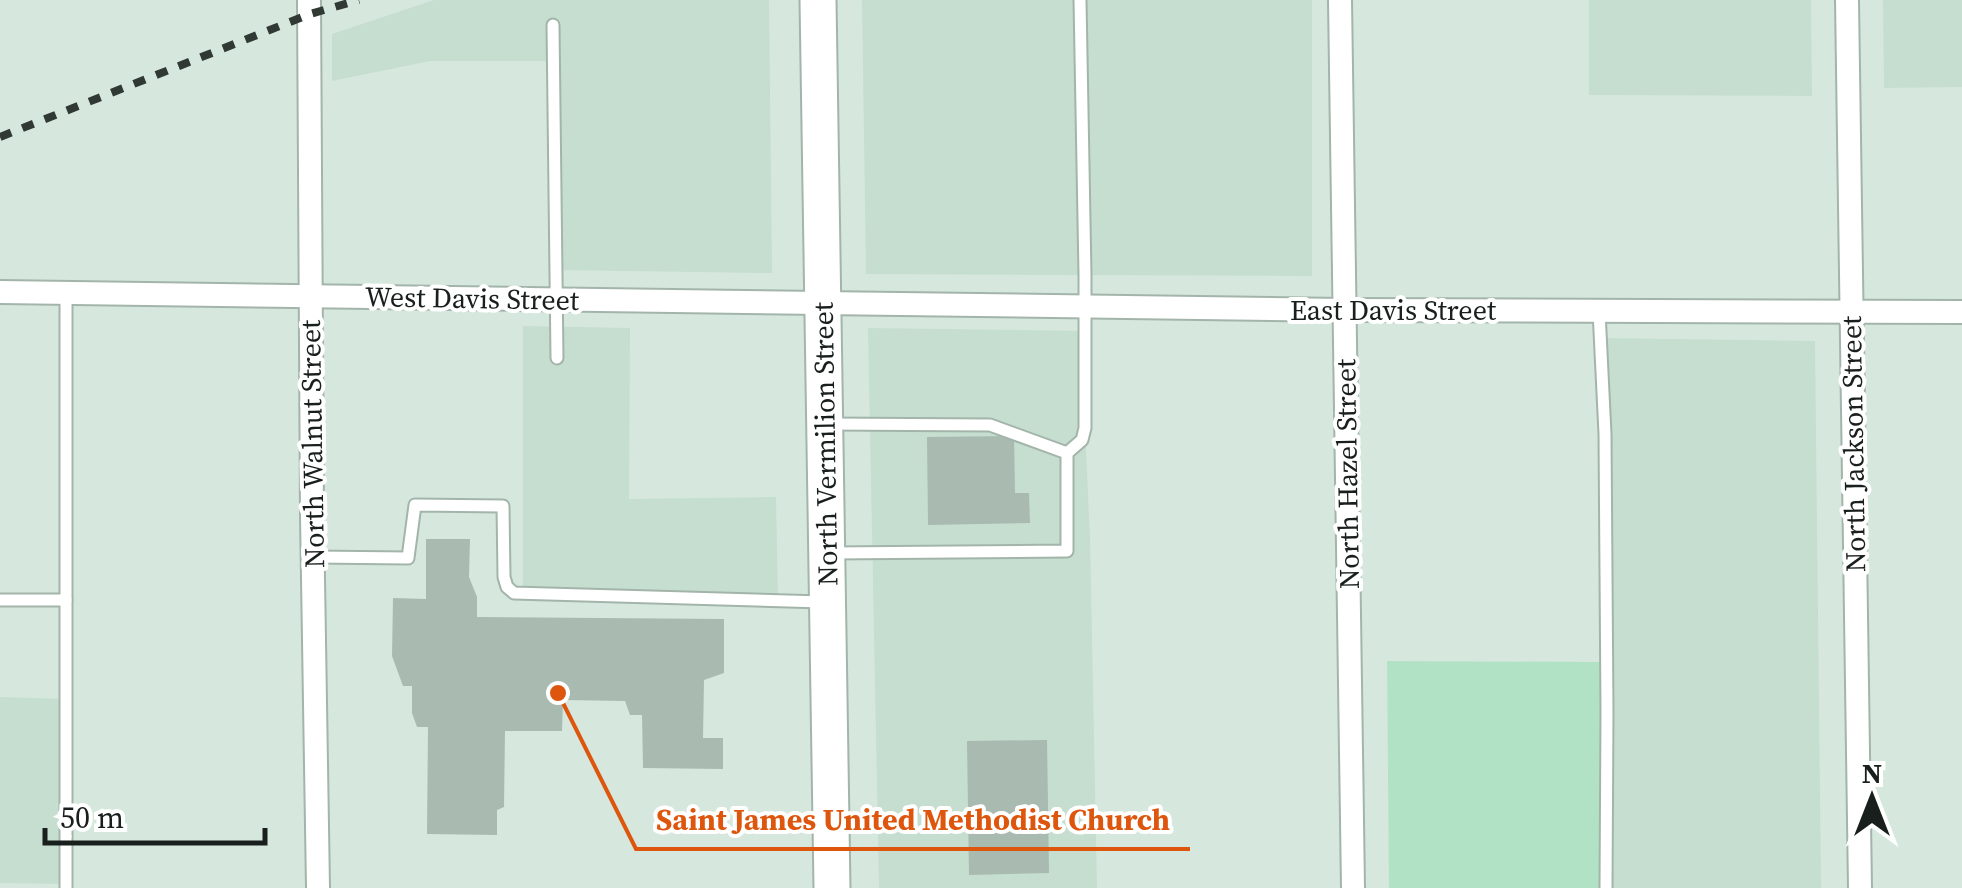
<svg xmlns="http://www.w3.org/2000/svg" width="1962" height="888" viewBox="0 0 1962 888" font-family="'Source Serif 4',serif">
  <rect width="100%" height="100%" fill="#d6e8dd"/>
  <!-- built -->
  <g fill="#c5decf">
    <polygon points="434,0 769,0 772,273 556,270 552,61 430,61 332,81 332,34"/>
    <polygon points="862,0 1312,0 1312,276 866,274"/>
    <polygon points="1589,0 1811,0 1812,96 1589,95"/>
    <polygon points="1883,0 1962,0 1962,87 1884,88"/>
    <polygon points="523,326 630,328 629,499 776,497 778,601 523,594"/>
    <polygon points="868,328 1086,331 1085,428 1090,538 1097,888 879,888"/>
    <polygon points="1601,338 1815,341 1821,888 1606,888"/>
    <polygon points="0,697 66,699 66,884 0,883"/>
  </g>
  <!-- green -->
  <polygon fill="#b2e2c5" points="1387,661 1607,662 1606,888 1389,888"/>
  <!-- building -->
  <g fill="#a9bab0">
    <polygon points="1014,436 1015,493 1029,493 1030,523 928,525 927,437"/>
    <polygon points="426,539 470,539 469,577 477,597 477,617 724,619 724,673 704,680 703,738 723,738 723,769 643,768 642,715 630,715 625,701 563,700 562,731 505,731 504,807 497,810 497,835 427,834 428,727 417,727 412,713 412,686 403,686 392,656 393,598 426,599"/>
    <polygon points="1047,740 1049,873 969,875 967,741"/>
  </g>
  <g fill="none" stroke-linecap="round" stroke-linejoin="round">
    <!-- service casing -->
    <g stroke="#a3b5aa" stroke-width="15">
      <g id="service">
        <polyline points="553,25 557,358"/>
        <polyline points="66,292 66,888"/>
        <polyline points="1599,311 1605,434 1607,712 1606,888"/>
        <polyline points="829,424 990,425 1067,453 1067,551 831,553"/>
        <polyline points="1067,453 1082,440 1085,428 1085,275 1080,0"/>
        <polyline points="313,557 408,558 415,505 503,506 504,577 507,587 514,593 823,602"/>
        <polyline points="0,600 66,600"/>
      </g>
    </g>
    <!-- minor casing -->
    <g stroke="#a3b5aa" stroke-width="26">
      <g id="minor">
        <polyline points="309,0 312,516 318,888"/>
        <polyline points="1340,0 1353,888"/>
        <polyline points="1847,0 1860,888"/>
        <polyline points="0,292 1345,310 1962,312"/>
      </g>
    </g>
    <!-- primary casing -->
    <g stroke="#a3b5aa" stroke-width="39">
      <polyline id="primary" points="818,0 832,888"/>
    </g>
    <!-- service -->
    <use href="#service" stroke="#fff" stroke-width="11"/>
    <!-- minor -->
    <use href="#minor" stroke="#fff" stroke-width="22"/>
    <!-- primary -->
    <use href="#primary" stroke="#fff" stroke-width="35"/>
    <!-- rail -->
    <polyline stroke="#313935" stroke-width="8" stroke-dasharray="12 12" stroke-linecap="butt" points="0,137 310,14 359,0"/>
  </g>
  <g text-anchor="middle" stroke-width="8" stroke-linejoin="round" paint-order="stroke">
    <!-- street labels -->
    <g font-size="28" fill="#191f1c" stroke="#fff">
      <text transform="translate(472 298) rotate(1)" y="10">West Davis Street</text>
      <text x="1393" y="320">East Davis Street</text>
      <text transform="translate(312 444) rotate(-91)" y="10">North Walnut Street</text>
      <text transform="translate(825 444) rotate(-91)" y="10">North Vermilion Street</text>
      <text transform="translate(1853 444) rotate(-91)" y="10">North Jackson Street</text>
      <text transform="translate(1347 474) rotate(-91)" y="10">North Hazel Street</text>
    </g>
  </g>
  <!-- callouts -->
  <path fill="none" stroke="#de560d" stroke-width="4" d="M558 693L636 849H1190"/>
  <circle fill="#de560d" stroke="#fff" stroke-width="4" cx="558" cy="693" r="10"/>
  <g font-size="30" text-anchor="middle" font-weight="bold" fill="#de560d" stroke="#fff" stroke-width="8" stroke-linejoin="round" paint-order="stroke">
    <text x="913" y="830">Saint James United Methodist Church</text>
  </g>
  <!-- north arrow -->
  <g transform="translate(1872 798)" stroke="#ffffff" stroke-width="8" paint-order="stroke">
  <path d="M0-8L18 38L0 25L-18 38Z" fill="#191f1c"/>
  <text y="-15" font-size="28" font-weight="bold" text-anchor="middle" fill="#191f1c">N</text>
  </g>
  <!-- scale -->
  <path d="M45 828v15h220v-15" fill="none" stroke="#191f1c" stroke-width="5"/>
  <text x="60" y="828" font-size="30" fill="#191f1c" stroke="#ffffff" stroke-width="8" paint-order="stroke">50 m</text>
</svg>
